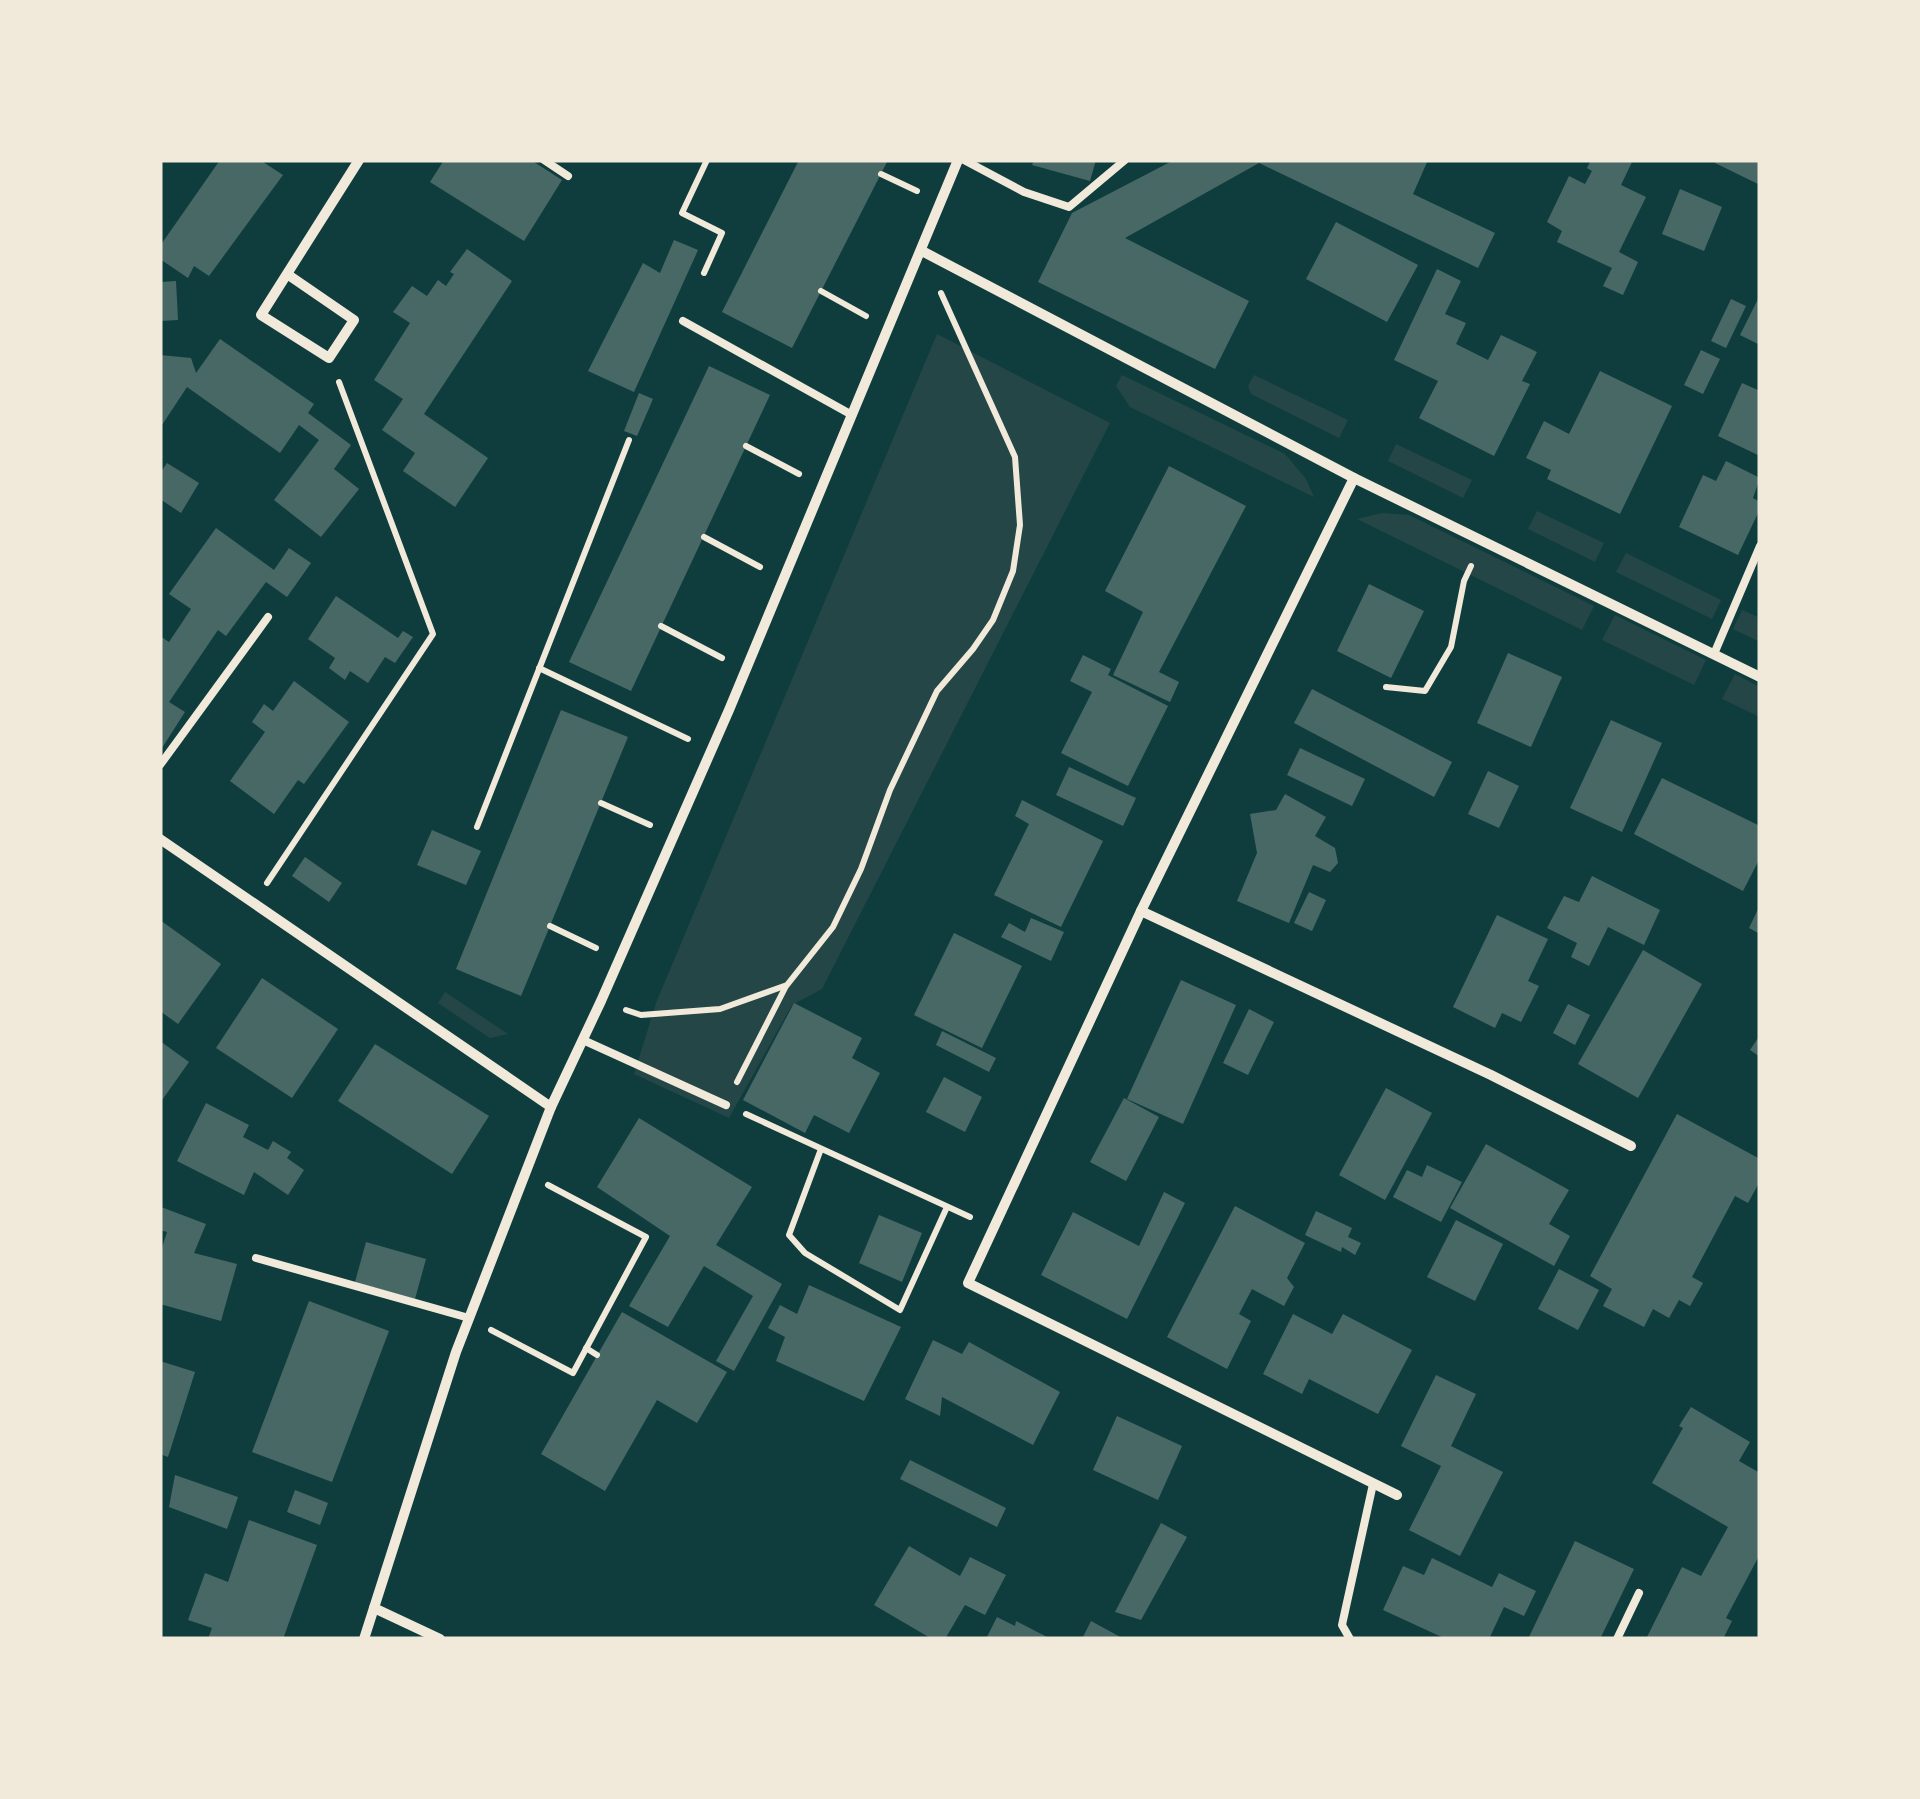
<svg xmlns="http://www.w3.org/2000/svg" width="1920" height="1799" viewBox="0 0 1920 1799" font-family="'Titillium Web',sans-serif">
  <rect width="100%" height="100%" fill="#0f3d3e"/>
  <!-- green -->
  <g fill="#244646">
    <polygon points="937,334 1110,423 822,989 792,1005 729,1118 634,1074 656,1003"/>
    <polygon points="1122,375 1285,454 1306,479 1314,497 1130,407 1116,386"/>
    <polygon points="1254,375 1348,420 1339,438 1251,394 1248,386"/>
    <polygon points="1396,444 1472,480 1463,498 1388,461"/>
    <polygon points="1537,511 1604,543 1595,562 1528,529"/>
    <polygon points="1382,513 1409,515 1594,606 1582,630 1357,519"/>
    <polygon points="1626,553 1721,600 1712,619 1616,572"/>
    <polygon points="1742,610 1760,618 1760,642 1733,629"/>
    <polygon points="1615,615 1706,660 1694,685 1602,640"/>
    <polygon points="1735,674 1760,687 1760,717 1722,699"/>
    <polygon points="445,992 508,1034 490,1038 438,1003"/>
  </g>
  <!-- building -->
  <g fill="#486865">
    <polygon points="220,160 260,160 283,175 209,276 194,266 188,278 160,259 160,246"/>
    <polygon points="444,160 531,160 562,180 524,241 430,182"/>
    <polygon points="799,160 888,160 792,348 722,312"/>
    <polygon points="1034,160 1096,160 1090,181 1032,165"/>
    <polygon points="1174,160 1428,160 1413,194 1495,233 1478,268 1259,163 1125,238 1249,301 1215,369 1038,282 1072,213"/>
    <polygon points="1591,160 1633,160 1621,185 1646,197 1619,252 1638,262 1623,295 1603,286 1612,268 1557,242 1562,231 1547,222 1569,176 1585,184 1592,171 1587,168"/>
    <polygon points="1717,160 1760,160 1760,185 1715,163"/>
    <polygon points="1680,189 1722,207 1704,251 1662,234"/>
    <polygon points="1336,222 1418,265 1387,322 1306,279"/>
    <polygon points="674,240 698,250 634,392 588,371 643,263 660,273"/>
    <polygon points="467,249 512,281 424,414 488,458 455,507 403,471 415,453 382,430 403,399 374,380 410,323 393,312 412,286 427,296 438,280 446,286 454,274 450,272"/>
    <polygon points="1437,269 1461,281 1445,314 1466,323 1456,344 1488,360 1501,335 1537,352 1522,381 1530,384 1494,456 1419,418 1438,381 1394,360"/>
    <polygon points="176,281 178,320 160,321 160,282"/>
    <polygon points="1760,295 1760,345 1740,335"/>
    <polygon points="1731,299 1746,306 1726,348 1711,341"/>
    <polygon points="220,339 314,404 308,413 351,445 334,469 359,489 321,537 274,500 319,440 299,425 280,453 187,387 160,428 160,355 191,358 196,373"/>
    <polygon points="1701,350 1720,359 1703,394 1684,385"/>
    <polygon points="709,366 770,395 631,691 569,662"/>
    <polygon points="1600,371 1672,406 1620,514 1547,479 1551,470 1526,458 1544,421 1569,434"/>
    <polygon points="1742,383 1760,391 1760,456 1718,436"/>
    <polygon points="639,393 653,399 637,436 624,431"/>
    <polygon points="1726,461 1760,478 1753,498 1760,502 1760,509 1738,555 1679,527 1703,475 1716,481"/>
    <polygon points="167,463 199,483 181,513 160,499 160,473"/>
    <polygon points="1169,466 1246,506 1159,672 1179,682 1170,702 1113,675 1143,612 1105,591"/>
    <polygon points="216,528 274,570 289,548 311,563 287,597 266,582 226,636 218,630 169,702 185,712 160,751 160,636 169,642 191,609 169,594"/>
    <polygon points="1369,584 1424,611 1391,678 1337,651"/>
    <polygon points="336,596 398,638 403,631 413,637 395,663 385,657 368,683 350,671 345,680 329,668 335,658 308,639"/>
    <polygon points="1508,653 1562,677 1531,747 1477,723"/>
    <polygon points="1083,655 1111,669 1108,675 1168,706 1128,786 1061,753 1092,692 1070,681"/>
    <polygon points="294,681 349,722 304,784 298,780 274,814 230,781 265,732 252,722 264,704 273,711"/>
    <polygon points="1312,689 1452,762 1434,797 1294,723"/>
    <polygon points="561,710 628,737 521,996 456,969"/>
    <polygon points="1611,720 1662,743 1622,832 1570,808"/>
    <polygon points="1300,748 1365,779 1352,806 1287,775"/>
    <polygon points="1069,767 1136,798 1123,826 1056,795"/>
    <polygon points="1488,771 1519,786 1499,828 1468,814"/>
    <polygon points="1662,778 1760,826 1760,858 1743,891 1634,834"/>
    <polygon points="1285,794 1326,817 1315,836 1335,848 1338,863 1330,872 1313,865 1289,923 1237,901 1257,853 1250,814 1276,810"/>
    <polygon points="1022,800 1103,841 1061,927 994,895 1029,824 1015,816"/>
    <polygon points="432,830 481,851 466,885 417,865"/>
    <polygon points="305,857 342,883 329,902 292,876"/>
    <polygon points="1592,876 1660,910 1644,945 1608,927 1589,966 1571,957 1577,943 1547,928 1564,896 1579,902"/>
    <polygon points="1309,892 1326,900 1312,931 1294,923"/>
    <polygon points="1760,905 1760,934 1749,928"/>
    <polygon points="1497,915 1548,939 1528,981 1539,986 1521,1022 1502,1013 1495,1028 1453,1007"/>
    <polygon points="1031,918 1064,932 1051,961 1001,937 1009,923 1025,932"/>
    <polygon points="160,920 221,964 178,1024 160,1011"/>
    <polygon points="954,933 1022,966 982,1048 914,1015"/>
    <polygon points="1643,950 1702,984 1638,1098 1578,1064"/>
    <polygon points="262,978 338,1029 292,1098 216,1048"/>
    <polygon points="1181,980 1236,1005 1183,1124 1127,1099"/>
    <polygon points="794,1003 862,1038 852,1058 880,1073 849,1133 814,1115 805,1133 743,1100"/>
    <polygon points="1568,1004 1590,1015 1575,1045 1553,1033"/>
    <polygon points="1249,1009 1274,1022 1248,1075 1223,1063"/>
    <polygon points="942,1031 996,1058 989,1072 936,1045"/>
    <polygon points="1760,1035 1760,1057 1750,1050"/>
    <polygon points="160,1041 189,1062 160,1103"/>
    <polygon points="375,1044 489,1116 452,1174 338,1101"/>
    <polygon points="944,1077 982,1097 965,1132 926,1112"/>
    <polygon points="1386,1088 1432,1113 1385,1200 1339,1175"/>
    <polygon points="1124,1098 1159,1117 1126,1181 1090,1162"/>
    <polygon points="206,1103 249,1125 243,1137 268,1150 273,1141 291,1152 287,1158 304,1170 288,1195 254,1172 244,1195 177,1161"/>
    <polygon points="1677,1114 1760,1159 1760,1181 1748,1203 1735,1196 1692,1277 1703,1283 1690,1306 1679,1300 1669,1318 1653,1309 1644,1327 1603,1306 1612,1289 1590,1276"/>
    <polygon points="639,1118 752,1187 716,1245 782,1284 734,1371 716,1361 753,1296 704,1266 668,1327 629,1306 670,1236 597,1187"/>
    <polygon points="1486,1144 1569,1190 1549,1224 1570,1236 1554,1266 1450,1208"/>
    <polygon points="1427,1165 1462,1182 1441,1222 1393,1197 1407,1170 1422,1177"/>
    <polygon points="1164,1192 1185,1203 1127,1319 1041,1275 1073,1212 1139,1246"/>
    <polygon points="1235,1206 1305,1243 1287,1278 1294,1287 1284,1306 1252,1289 1239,1314 1251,1321 1227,1369 1167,1337"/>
    <polygon points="161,1207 206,1224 194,1253 237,1264 221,1321 160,1304 160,1254 167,1232 160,1230"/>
    <polygon points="1316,1211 1352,1228 1348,1237 1361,1243 1355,1255 1342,1247 1341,1252 1305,1235"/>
    <polygon points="879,1215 922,1233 902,1282 859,1263"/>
    <polygon points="1456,1220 1503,1244 1475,1301 1427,1277"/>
    <polygon points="366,1242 426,1259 415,1299 355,1282"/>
    <polygon points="1559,1269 1599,1290 1578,1330 1538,1309"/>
    <polygon points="809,1285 901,1327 864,1401 776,1361 785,1337 768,1328 780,1305 797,1314"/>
    <polygon points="309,1301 389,1331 332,1482 252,1452"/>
    <polygon points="622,1312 727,1372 697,1423 657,1400 605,1491 541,1454"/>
    <polygon points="1293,1314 1332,1334 1343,1314 1412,1350 1378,1414 1309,1379 1302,1394 1263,1374"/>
    <polygon points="933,1340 962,1354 969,1342 1060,1392 1033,1445 942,1397 940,1416 905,1399"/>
    <polygon points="160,1361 195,1372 168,1457 160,1454"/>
    <polygon points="1436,1375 1476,1394 1451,1446 1503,1472 1460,1556 1409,1530 1441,1466 1401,1446"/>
    <polygon points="1691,1407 1750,1442 1739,1461 1760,1473 1760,1554 1726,1618 1732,1621 1723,1639 1646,1639 1682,1567 1701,1576 1728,1527 1652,1483 1683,1428 1679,1426"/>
    <polygon points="1117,1416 1182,1446 1158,1500 1093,1470"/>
    <polygon points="910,1460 1006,1508 997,1527 900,1479"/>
    <polygon points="175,1475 238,1497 227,1529 169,1507"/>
    <polygon points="295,1490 328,1503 320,1525 287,1512"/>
    <polygon points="249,1520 317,1545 283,1639 208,1639 212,1628 188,1620 205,1573 228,1582"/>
    <polygon points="1161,1523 1187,1537 1141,1620 1115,1612"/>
    <polygon points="1575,1541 1634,1569 1600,1639 1528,1639"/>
    <polygon points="909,1546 960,1576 970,1557 1006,1575 985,1615 965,1605 945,1639 932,1639 874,1605"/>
    <polygon points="1432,1558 1492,1587 1499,1573 1536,1591 1524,1616 1504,1607 1489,1639 1446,1639 1383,1610 1403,1566 1424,1575"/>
    <polygon points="997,1617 1015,1626 1016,1621 1051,1639 986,1639"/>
    <polygon points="1091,1621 1124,1639 1082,1639"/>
  </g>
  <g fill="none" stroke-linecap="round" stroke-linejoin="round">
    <!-- path -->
    <g stroke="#f1e9da" stroke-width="6">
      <polyline points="881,174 917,191"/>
      <polyline points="704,273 722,233 682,213 707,160"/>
      <polyline points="821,291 866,316"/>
      <polyline points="746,446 799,474"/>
      <polyline points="704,537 760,567"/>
      <polyline points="661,626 722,658"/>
      <polyline points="539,668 688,739"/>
      <polyline points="1386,687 1425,691 1451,647 1464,581 1471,566"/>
      <polyline points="601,803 650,825"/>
      <polyline points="477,827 629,440"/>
      <polyline points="267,883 433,634 339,382"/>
      <polyline points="550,926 596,948"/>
      <polyline points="626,1010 641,1015 720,1009 787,985 833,927 861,869 890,790 937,691 973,649 993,620 1013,571 1020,525 1015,457 941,293"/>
      <polyline points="737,1082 786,986"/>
      <polyline points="746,1114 970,1217"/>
      <polyline points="821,1149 789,1235 805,1253 900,1310 947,1207"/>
      <polyline points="491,1330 573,1373 646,1237 548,1185"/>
      <polyline points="586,1348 597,1355"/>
    </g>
    <!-- service -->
    <g stroke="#f1e9da" stroke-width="8">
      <polyline points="544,160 568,176"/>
      <polyline points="964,160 1024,192 1069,207 1125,160"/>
      <polyline points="683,321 852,415"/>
      <polyline points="1714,654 1760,546"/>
      <polyline points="160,765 268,617"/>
      <polyline points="583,1040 726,1105"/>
      <polyline points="256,1258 469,1318"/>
      <polyline points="1350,1639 1342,1625 1373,1484"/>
      <polyline points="1617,1639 1639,1593"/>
    </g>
    <!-- minor -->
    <g stroke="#f1e9da" stroke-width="10">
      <polyline points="922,251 1354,478 1760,677"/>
      <polyline points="287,274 354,320 329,358 261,315 359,160"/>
      <polyline points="1354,478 1141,911 968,1283 1397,1495"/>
      <polyline points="160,839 551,1107"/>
      <polyline points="1141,911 1491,1075 1631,1146"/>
      <polyline points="374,1608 440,1639"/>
      <polyline points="364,1639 456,1352 551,1107 601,1001 729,710 958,160"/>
    </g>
  </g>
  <!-- border -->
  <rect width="1920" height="1799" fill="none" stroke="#f1e9da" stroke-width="325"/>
</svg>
